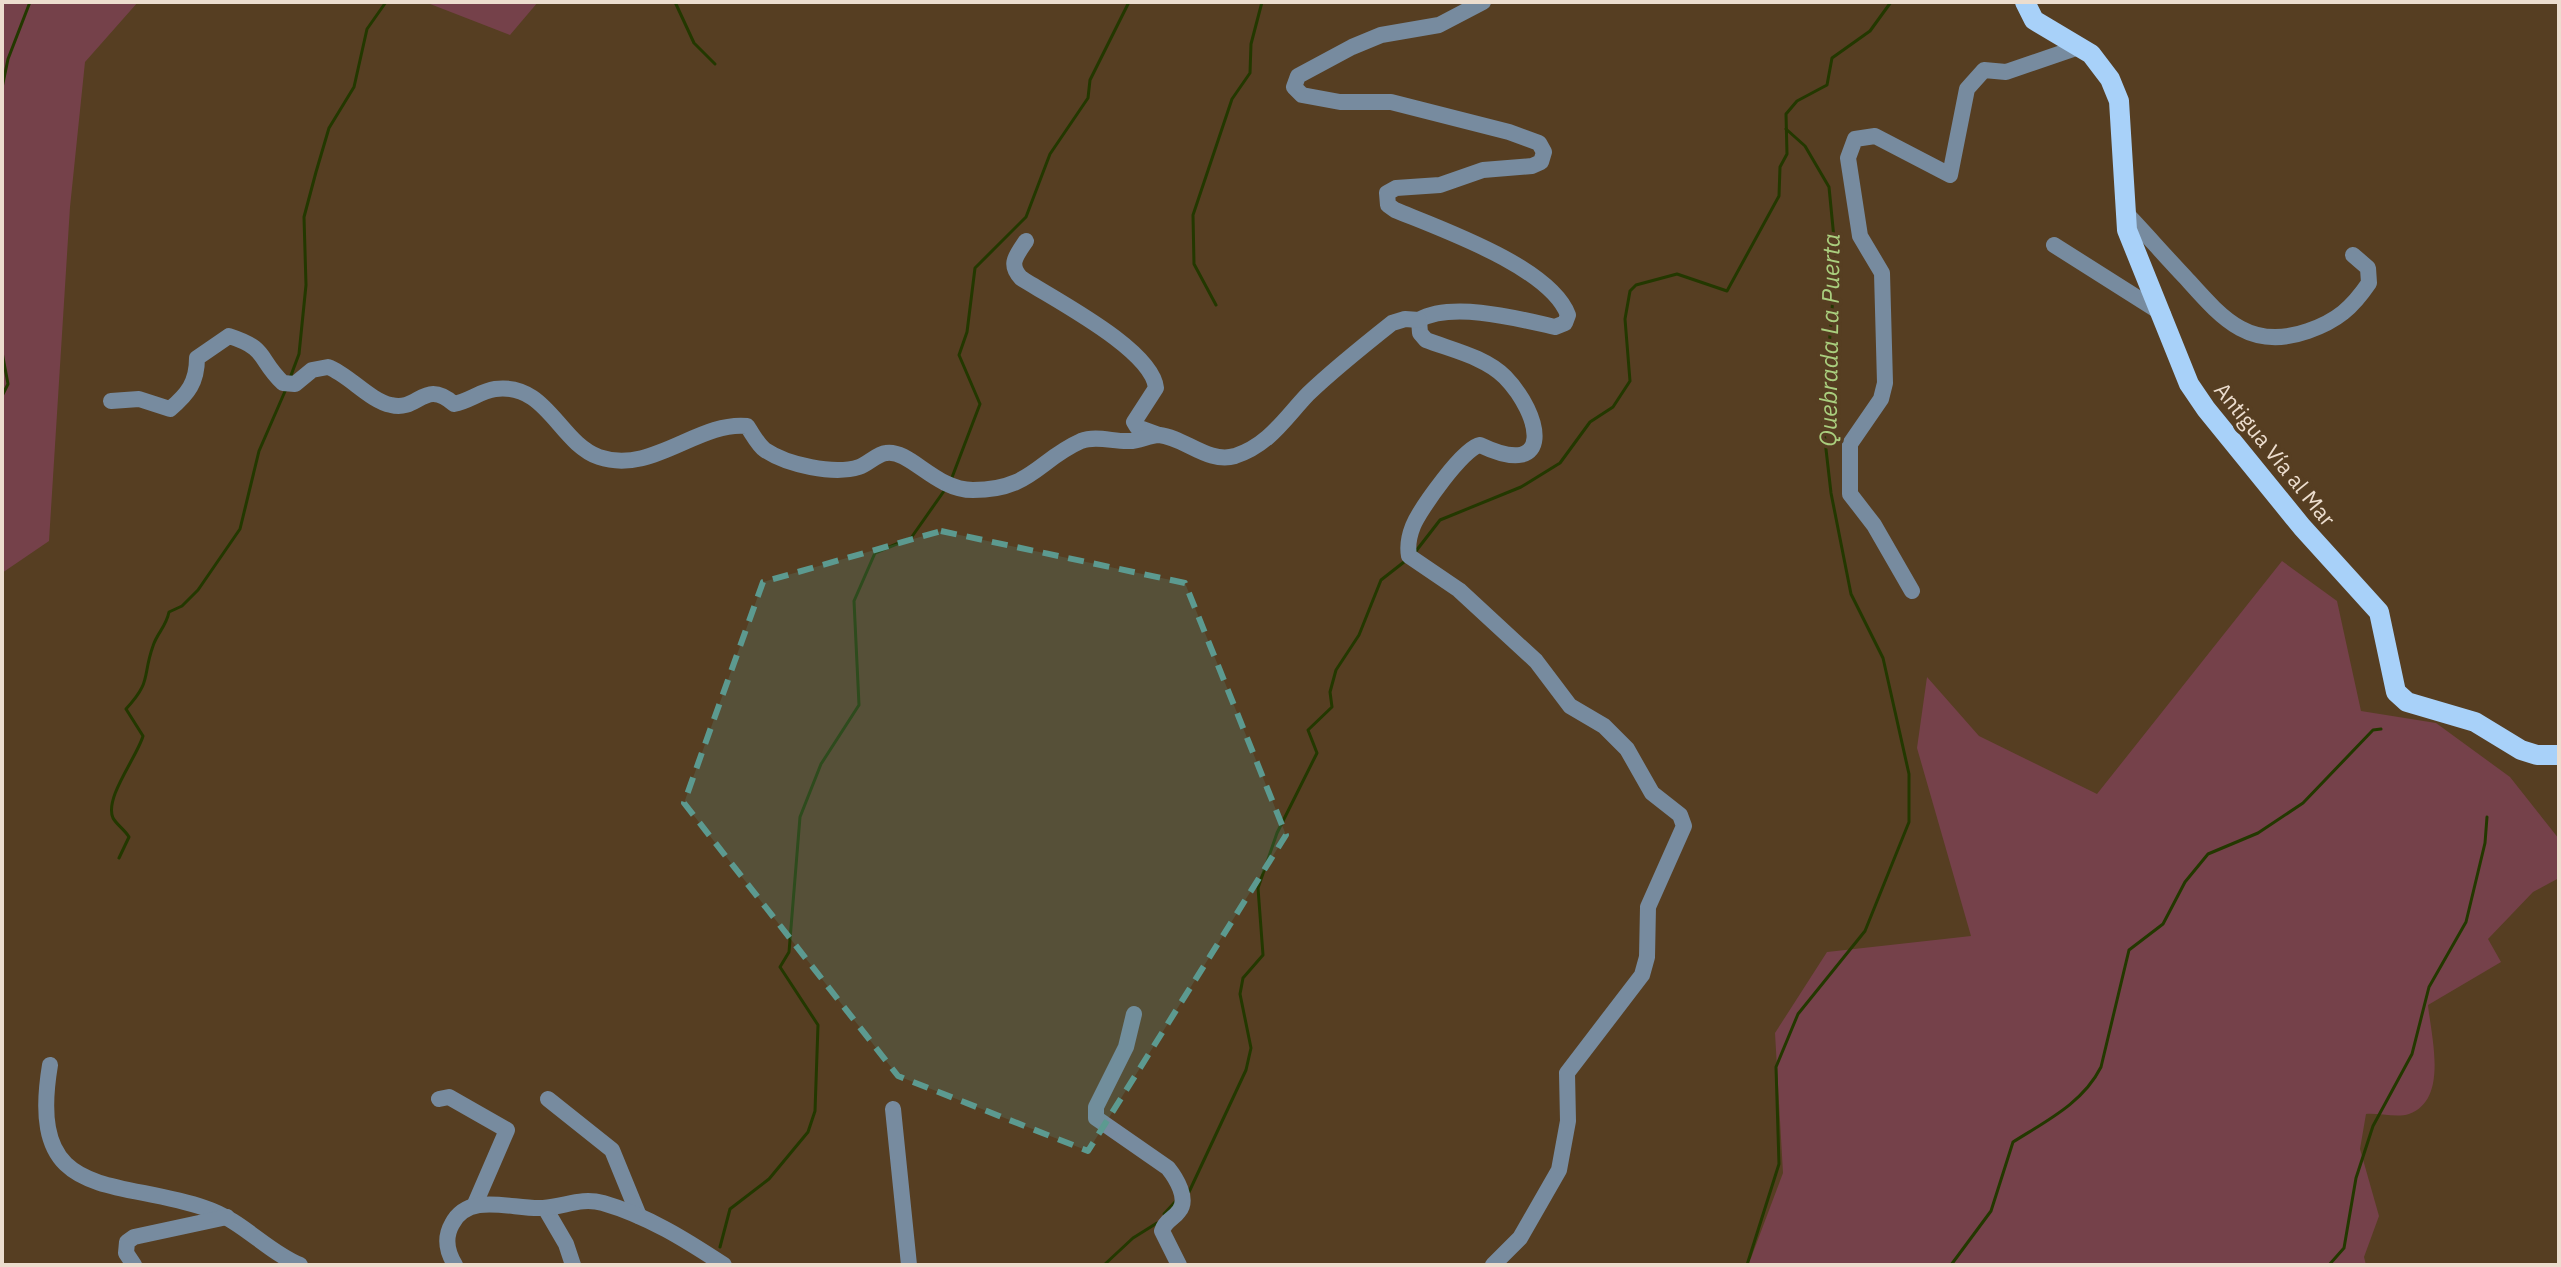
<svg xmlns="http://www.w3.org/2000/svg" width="2561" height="1267" viewBox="0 0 2561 1267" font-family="'IBM Plex Sans',sans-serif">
  <rect width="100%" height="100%" fill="#563e22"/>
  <!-- green -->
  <g fill="#75414a">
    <polygon points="2,2 138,2 85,62 70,207 49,541 2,573"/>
    <polygon points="425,2 538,2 510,35"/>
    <path d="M2282,561L2337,601L2361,711L2436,723L2510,777L2559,839V878L2533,892L2488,939L2501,962L2428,1005C2431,1036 2449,1100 2409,1114C2398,1118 2378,1113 2366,1114L2360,1149L2379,1216L2364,1257L2366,1265H1745L1751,1258L1783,1173L1775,1033L1827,952L1971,936L1917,748L1927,677L1979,736L2097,794Z"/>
  </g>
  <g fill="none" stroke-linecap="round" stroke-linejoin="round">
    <!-- stream -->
    <g stroke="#233800" stroke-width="3">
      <polyline points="675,2 694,43 715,64"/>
      <polyline points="2,88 8,59 30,2"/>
      <polyline points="1216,305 1194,264 1193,215 1232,99 1250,73 1251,44 1262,2"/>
      <polyline points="2,352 8,384 2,396"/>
      <polyline points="290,378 299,354 306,285 304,217 316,172 329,128 354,87 367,29 386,2"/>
      <polyline points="951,480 980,404 959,355 967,332 975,268 1026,217 1050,154 1088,98 1090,80 1129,2"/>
      <polyline points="1416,551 1440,520 1521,487 1560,463 1590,422 1613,407 1630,381 1625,319 1630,291 1636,285 1677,274 1727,291 1779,196 1780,167 1787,154 1786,114 1797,101 1827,85 1832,58 1870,31 1891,2"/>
      <path d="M119,858L129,837C125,830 116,824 113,818C104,798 137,757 143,736L126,709C152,681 142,677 153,646C157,633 166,627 169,612L182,606L198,590L240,529L259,451L286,389"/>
      <polyline points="1189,1192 1246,1070 1251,1048 1240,994 1243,978 1263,955 1258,888 1277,833 1317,753 1308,730 1332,707 1330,692 1336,670 1359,635 1381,580 1404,562"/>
      <polyline points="1164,1214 1175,1202"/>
      <polyline points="720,1247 730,1209 769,1179 808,1132 815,1111 818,1025 780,967 789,952 800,817 821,764 859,705 854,601 875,553 911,538 944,491"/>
      <polyline points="1104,1265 1133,1238 1157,1223"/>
      <polyline points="1747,1265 1779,1164 1776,1067 1798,1014 1865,931 1909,822 1909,774 1883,658 1851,594 1831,493 1823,423 1836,259 1829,187 1805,146 1786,129"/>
      <path d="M1951,1265L1991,1211L2013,1142C2046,1121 2083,1103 2101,1067L2129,950L2163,924L2185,882L2208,854L2258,833L2303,803L2373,730L2381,729"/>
      <polyline points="2329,1265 2344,1248 2356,1178 2373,1126 2412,1054 2429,987 2466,922 2485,843 2487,817"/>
    </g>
    <!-- minor -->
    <g stroke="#778b9f" stroke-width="16">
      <path d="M1483,2L1439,25L1381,35L1352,47L1298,76L1294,87L1302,95L1340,102H1391L1509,132L1539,143L1544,152L1541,162L1532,166L1483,170L1440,185L1396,188L1387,193L1388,205L1395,210C1441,229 1550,267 1568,315L1565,323L1555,327C1520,319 1452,301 1419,320L1420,333L1426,340C1452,350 1485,357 1505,377C1541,414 1556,481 1480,445C1464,447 1420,509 1413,526C1409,536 1407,545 1409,556L1459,590L1536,661L1570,706L1604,726L1627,749L1652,793L1680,815L1684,826L1648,907L1647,957L1642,975L1567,1073L1568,1121L1559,1170L1520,1238L1493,1265"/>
      <path d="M2126,213C2146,234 2165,256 2185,277C2221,317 2249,352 2308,331C2337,321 2352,308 2369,283L2368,268L2353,255"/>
      <path d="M1026,241C1016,256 1008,264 1021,278C1053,299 1152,349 1156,388L1134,422L1137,427L1159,435"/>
      <polyline points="2054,245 2163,314"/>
      <path d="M111,401L139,399L170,409C188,394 197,382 197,358L229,336C269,349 257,358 283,383L295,384L312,370L328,367C348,374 370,401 391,405C419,412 424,378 454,404C469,401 481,391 495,389C547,382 559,443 599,457C652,475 698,421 747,426C752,433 758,445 765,450C787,465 834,475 859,467C868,464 877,454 886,453C910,449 935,490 973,490C1031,490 1038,460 1081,441C1096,435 1114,442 1130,441C1139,441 1150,435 1159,435C1184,437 1208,464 1235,456C1269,445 1285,418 1308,394C1334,369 1363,346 1392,323L1405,319L1419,320"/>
      <polyline points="1912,591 1874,525 1850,494 1850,444 1881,399 1885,383 1882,273 1860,236 1848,158 1855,139 1875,136 1950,175 1967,89 1984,70 2006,72 2079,47"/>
      <path d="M1134,1014L1126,1047L1096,1107V1118L1168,1168C1176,1178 1189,1199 1179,1211C1173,1220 1166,1219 1162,1231L1179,1265"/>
      <path d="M50,1065C27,1203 112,1177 205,1208C242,1220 266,1251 300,1265"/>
      <polyline points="439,1099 449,1097 507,1130 475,1204"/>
      <polyline points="548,1099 612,1150 639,1216"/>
      <polyline points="893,1109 909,1265"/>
      <polyline points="545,1208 566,1244 573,1265"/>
      <polyline points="134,1265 126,1253 127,1242 134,1237 227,1217"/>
      <path d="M455,1265C447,1252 444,1238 452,1224C469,1191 513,1210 543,1208C565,1207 580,1197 603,1203C648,1216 686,1240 724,1265"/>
    </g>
    <!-- major -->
    <polyline stroke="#a8d1f9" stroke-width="20" points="2025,2 2034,20 2091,54 2110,79 2119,101 2127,230 2189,384 2206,409 2302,527 2379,612 2396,692 2407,702 2475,722 2521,750 2537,755 2559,755"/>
  </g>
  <!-- marked area -->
  <path fill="#5c9a90" fill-opacity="0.2" stroke="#5c9a90" stroke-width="6" stroke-dasharray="16 10" stroke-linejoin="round" d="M941,531L1185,583L1286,835L1088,1151L898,1076L684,803L763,582Z"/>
  <g text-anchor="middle" stroke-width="7" stroke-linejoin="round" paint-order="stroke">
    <!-- street labels -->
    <g font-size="22" fill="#ecddce" stroke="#563e22">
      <text transform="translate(2275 454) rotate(51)" y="8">Antigua Vía al Mar</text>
    </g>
    <!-- water labels -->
    <g font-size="24" font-style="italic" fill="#aacf7e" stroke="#563e22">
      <text transform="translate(1830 340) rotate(-89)" y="8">Quebrada La Puerta</text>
    </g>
  </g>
  <!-- border -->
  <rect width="2561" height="1267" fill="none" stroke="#ecddce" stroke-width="8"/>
</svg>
